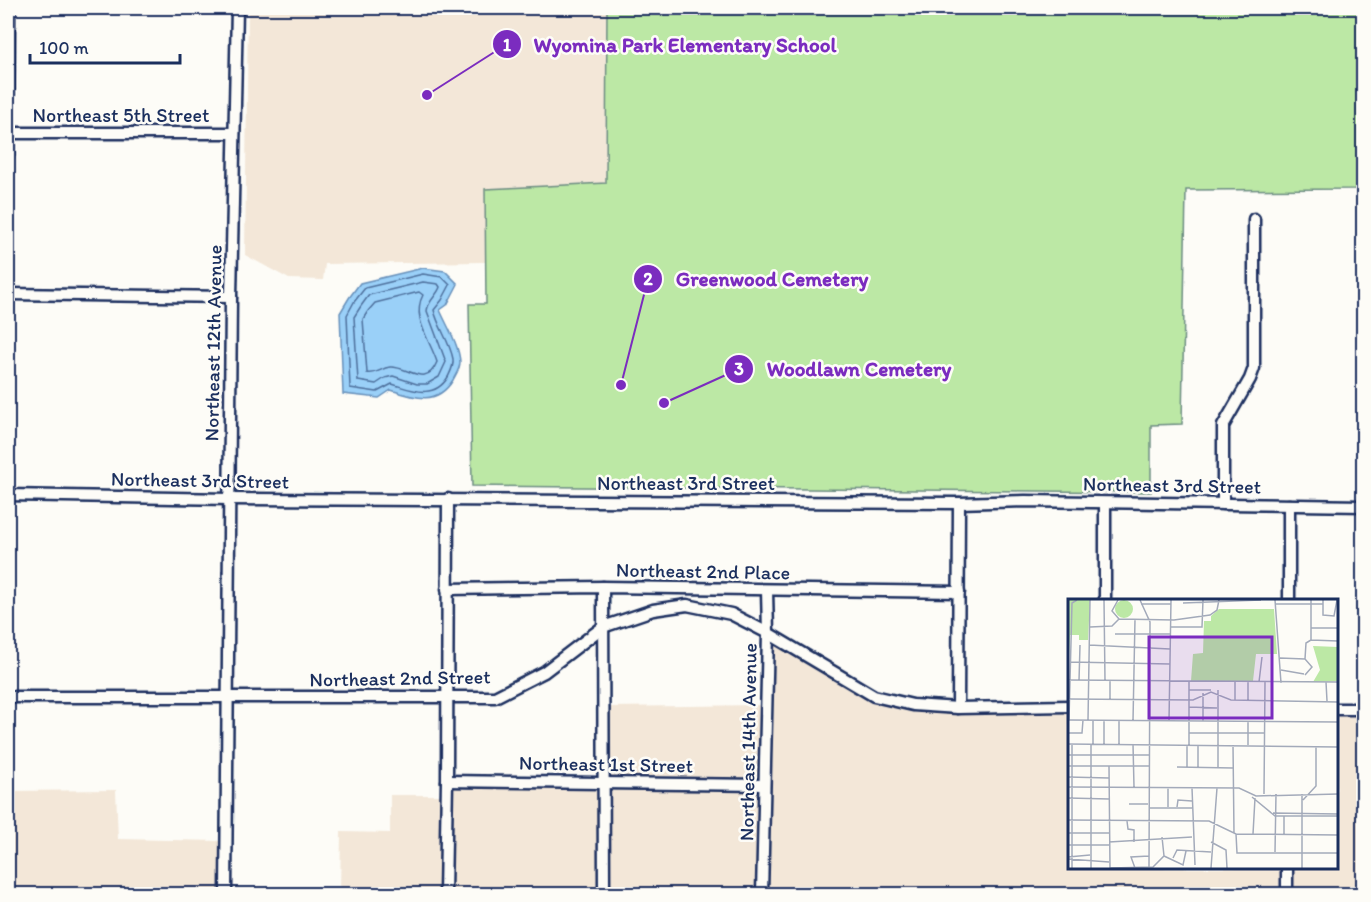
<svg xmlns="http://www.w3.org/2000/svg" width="1371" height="902" viewBox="0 0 1371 902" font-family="Itim,sans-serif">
  <rect width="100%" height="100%" fill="#fdfcf7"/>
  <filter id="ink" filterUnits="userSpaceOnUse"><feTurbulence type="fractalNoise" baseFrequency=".0167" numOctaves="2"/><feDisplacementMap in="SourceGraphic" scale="12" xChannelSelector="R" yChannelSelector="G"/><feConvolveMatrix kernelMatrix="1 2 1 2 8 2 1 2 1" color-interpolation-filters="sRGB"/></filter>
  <g filter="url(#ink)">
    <!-- built -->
    <g fill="#f3e7d8">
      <polygon points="248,8 607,8 606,183 485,189 485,262 325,264 323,280 289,279 245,255"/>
      <polygon points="773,642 872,701 913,710 953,714 1069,712 1070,868 1282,868 1282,894 768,894"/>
      <polygon points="761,705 759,779 609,776 609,707"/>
      <polygon points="1337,715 1363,715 1363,894 1292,894 1292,868 1336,868"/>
      <polygon points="452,787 599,787 599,894 450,894"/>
      <polygon points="609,787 759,790 757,894 609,894"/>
      <polygon points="116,790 118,839 221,841 221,894 8,894 8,791"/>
      <polygon points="390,795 442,795 440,894 340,894 341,832 390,833"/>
    </g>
    <!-- green -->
    <polygon fill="#bce8a5" stroke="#6c8c82" stroke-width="1.5" points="607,8 1363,8 1363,189 1186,190 1182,424 1151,425 1151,492 472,486 469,304 486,304 485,189 606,183"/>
    <!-- water -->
    <path fill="#9ad0f8" stroke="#6790ba" stroke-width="1.5" d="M423,268L445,271L458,284L447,305L440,310C447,326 459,345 460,362C460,369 456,374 453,380C437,406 415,398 391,390L379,398L343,394L340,313L349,298L360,283Z"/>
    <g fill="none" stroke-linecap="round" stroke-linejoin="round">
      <!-- shore -->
      <g stroke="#4e6f9c" stroke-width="1.5">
        <path d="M423,274L442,277L450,285L442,300L434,310C438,327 450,342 453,359C454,366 451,371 448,377C434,400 412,390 392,384L377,392L350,388L347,315L354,302L365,288Z"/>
        <path d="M423,282L438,284L440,287C437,296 428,300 427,311L446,362L439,377L427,384H417L393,376L385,378L376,384L358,381L354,317L361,306L369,295Z"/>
        <path d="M419,292L423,295C411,317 430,340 437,362C426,389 409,366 390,367C381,368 376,375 367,373L363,319L368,311L375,303Z"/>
      </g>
      <!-- minor casing -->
      <g stroke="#1b2f5e" stroke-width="15">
        <g id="minor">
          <polyline points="8,133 234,133"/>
          <polyline points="8,155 9,8"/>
          <polyline points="8,294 231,297"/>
          <polyline points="8,495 229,499 959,503 1025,501 1364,506"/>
          <polyline points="1105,503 1105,600"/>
          <polyline points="1223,504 1223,426 1250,379 1254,368 1254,219"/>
          <polyline points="603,587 604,894"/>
          <polyline points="447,589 603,587 959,592"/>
          <polyline points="1289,600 1289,505"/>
          <polyline points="8,697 495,697 544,672 603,627 653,610 687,605 731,614 768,633 874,696 913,705 958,708 1070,706"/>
          <polyline points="958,708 959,503"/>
          <polyline points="1336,709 1364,709"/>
          <polyline points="447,781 764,785"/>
          <polyline points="226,894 231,297 237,8"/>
          <polyline points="445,894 447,781 448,499"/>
          <polyline points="762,894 768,633 767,590"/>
          <polyline points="1287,894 1287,868"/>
        </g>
      </g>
      <!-- minor -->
      <use href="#minor" stroke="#fdfcf7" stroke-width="10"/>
    </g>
  </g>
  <g text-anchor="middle" stroke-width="5" stroke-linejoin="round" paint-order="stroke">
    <!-- street labels -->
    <g font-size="20" fill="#1b2f5e" stroke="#fdfcf7">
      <text x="121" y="122">Northeast 5th Street</text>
      <text transform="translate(213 343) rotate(-89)" y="7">Northeast 12th Avenue</text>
      <text transform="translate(200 480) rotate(1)" y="7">Northeast 3rd Street</text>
      <text x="686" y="490">Northeast 3rd Street</text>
      <text transform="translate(1172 485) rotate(1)" y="7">Northeast 3rd Street</text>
      <text transform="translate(703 571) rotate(1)" y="7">Northeast 2nd Place</text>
      <text transform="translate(400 678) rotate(-1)" y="7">Northeast 2nd Street</text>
      <text transform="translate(748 742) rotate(-89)" y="7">Northeast 14th Avenue</text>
      <text transform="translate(606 764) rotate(1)" y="7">Northeast 1st Street</text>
    </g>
  </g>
  <!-- overview -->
  <g transform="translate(1068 599)">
    <rect width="270" height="270" fill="#fdfcf7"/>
    <path d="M47 10a9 9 0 1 1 18 0a9 9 0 1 1-18 0ZM0,1H22L20,41H11V36H2L0,80ZM151,10H206L209,55H188L185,82H123L125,55L135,54L136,22H143V17ZM245,47L270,48V82L245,83L252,71Z" fill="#bce8a5"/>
    <path fill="none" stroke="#a3aaba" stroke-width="1.5" d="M36,1L37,82M50,1L44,12L51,20M72,1L82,23L81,269M207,1L213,84M255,1V16L266,17L269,1M115,4L193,1M73,5H103M207,5H255M51,20L106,21L142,16L149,11L151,1M22,28L44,27L51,20M102,28H134L135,1M243,29H270M47,35H102M243,41L270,42M21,46L102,50M212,59L237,60M2,63L102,65M213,71L236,75M237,76L244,68L237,60L238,44L243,41V1M0,81L270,83M11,82L12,46M42,82V101M180,83V102M191,83L194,58M258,83L259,102M121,91H143M135,94V122M0,100L125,101L143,93L163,101L270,103M167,102V83M121,108L149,109M0,121L270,123M1,121L4,4L9,1M20,121L22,1M25,121V145M51,122V145M65,122L67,20M101,122L103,1M0,134H14L15,121M121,134H197M0,145L270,148M36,145V122M65,145L66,188M121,146V83M165,146L166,234M180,146V122M0,156H81M0,167H81M41,167L42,269M109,168L165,169M119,168V146M130,168V146M150,168V91M0,178L41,179M0,188L171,189L188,197L270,195M100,189V208M124,189L127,266M196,195L197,83M184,198L207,217H270M0,199L41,200M235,201L248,187V148M61,205H80M109,208L110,201L124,202M81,209H124M205,214L270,215M216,217V236M0,221L141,222L168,235L270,236M59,222L60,230L66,231V243M0,234H41M168,235L169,254H270M185,235L187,199M94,238L96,257M41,243L124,238M143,243L158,251L159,269M0,246H41M207,253L208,195M0,258L22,256M105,259L109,251L143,253M0,260L41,263M4,269V145M23,269V146M42,269L85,268L96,257L115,266L118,252M67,269L63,258L81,257M143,269L149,189M234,269V195"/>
    <path fill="#7b2cbf" fill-opacity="0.15" stroke="#7b2cbf" stroke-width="3" d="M81,38H204V119H81Z"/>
    <rect width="270" height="270" fill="none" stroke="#1b2f5e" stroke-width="3"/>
  </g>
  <!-- callouts -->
  <path fill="none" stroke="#7b2cbf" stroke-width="2" d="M427 95L507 44M621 385L648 279M664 403L739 369"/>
  <g fill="#7b2cbf" stroke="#fdfcf7" stroke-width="2">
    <circle cx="427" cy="95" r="6"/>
    <circle cx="621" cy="385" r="6"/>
    <circle cx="664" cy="403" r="6"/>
    <circle cx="507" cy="44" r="15"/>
    <circle cx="648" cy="279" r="15"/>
    <circle cx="739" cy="369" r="15"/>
  </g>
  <g font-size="18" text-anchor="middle" font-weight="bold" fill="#fff">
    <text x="507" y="51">1</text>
    <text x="648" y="285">2</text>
    <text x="739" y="375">3</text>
  </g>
  <g font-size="21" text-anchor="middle" font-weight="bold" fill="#7b2cbf" stroke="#fdfcf7" stroke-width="5" stroke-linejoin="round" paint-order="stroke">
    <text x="685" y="52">Wyomina Park Elementary School</text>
    <text x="772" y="286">Greenwood Cemetery</text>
    <text x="859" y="376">Woodlawn Cemetery</text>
  </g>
  <!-- margin -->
  <rect width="1371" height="902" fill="none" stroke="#fdfcf7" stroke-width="30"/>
  <rect x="15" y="15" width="1341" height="872" fill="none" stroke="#1b2f5e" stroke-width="2" filter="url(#ink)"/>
  <!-- scale -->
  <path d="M30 54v9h150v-9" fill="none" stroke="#1b2f5e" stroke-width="3"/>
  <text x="39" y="54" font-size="18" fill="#1b2f5e" stroke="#fdfcf7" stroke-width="4.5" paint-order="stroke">100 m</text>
</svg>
